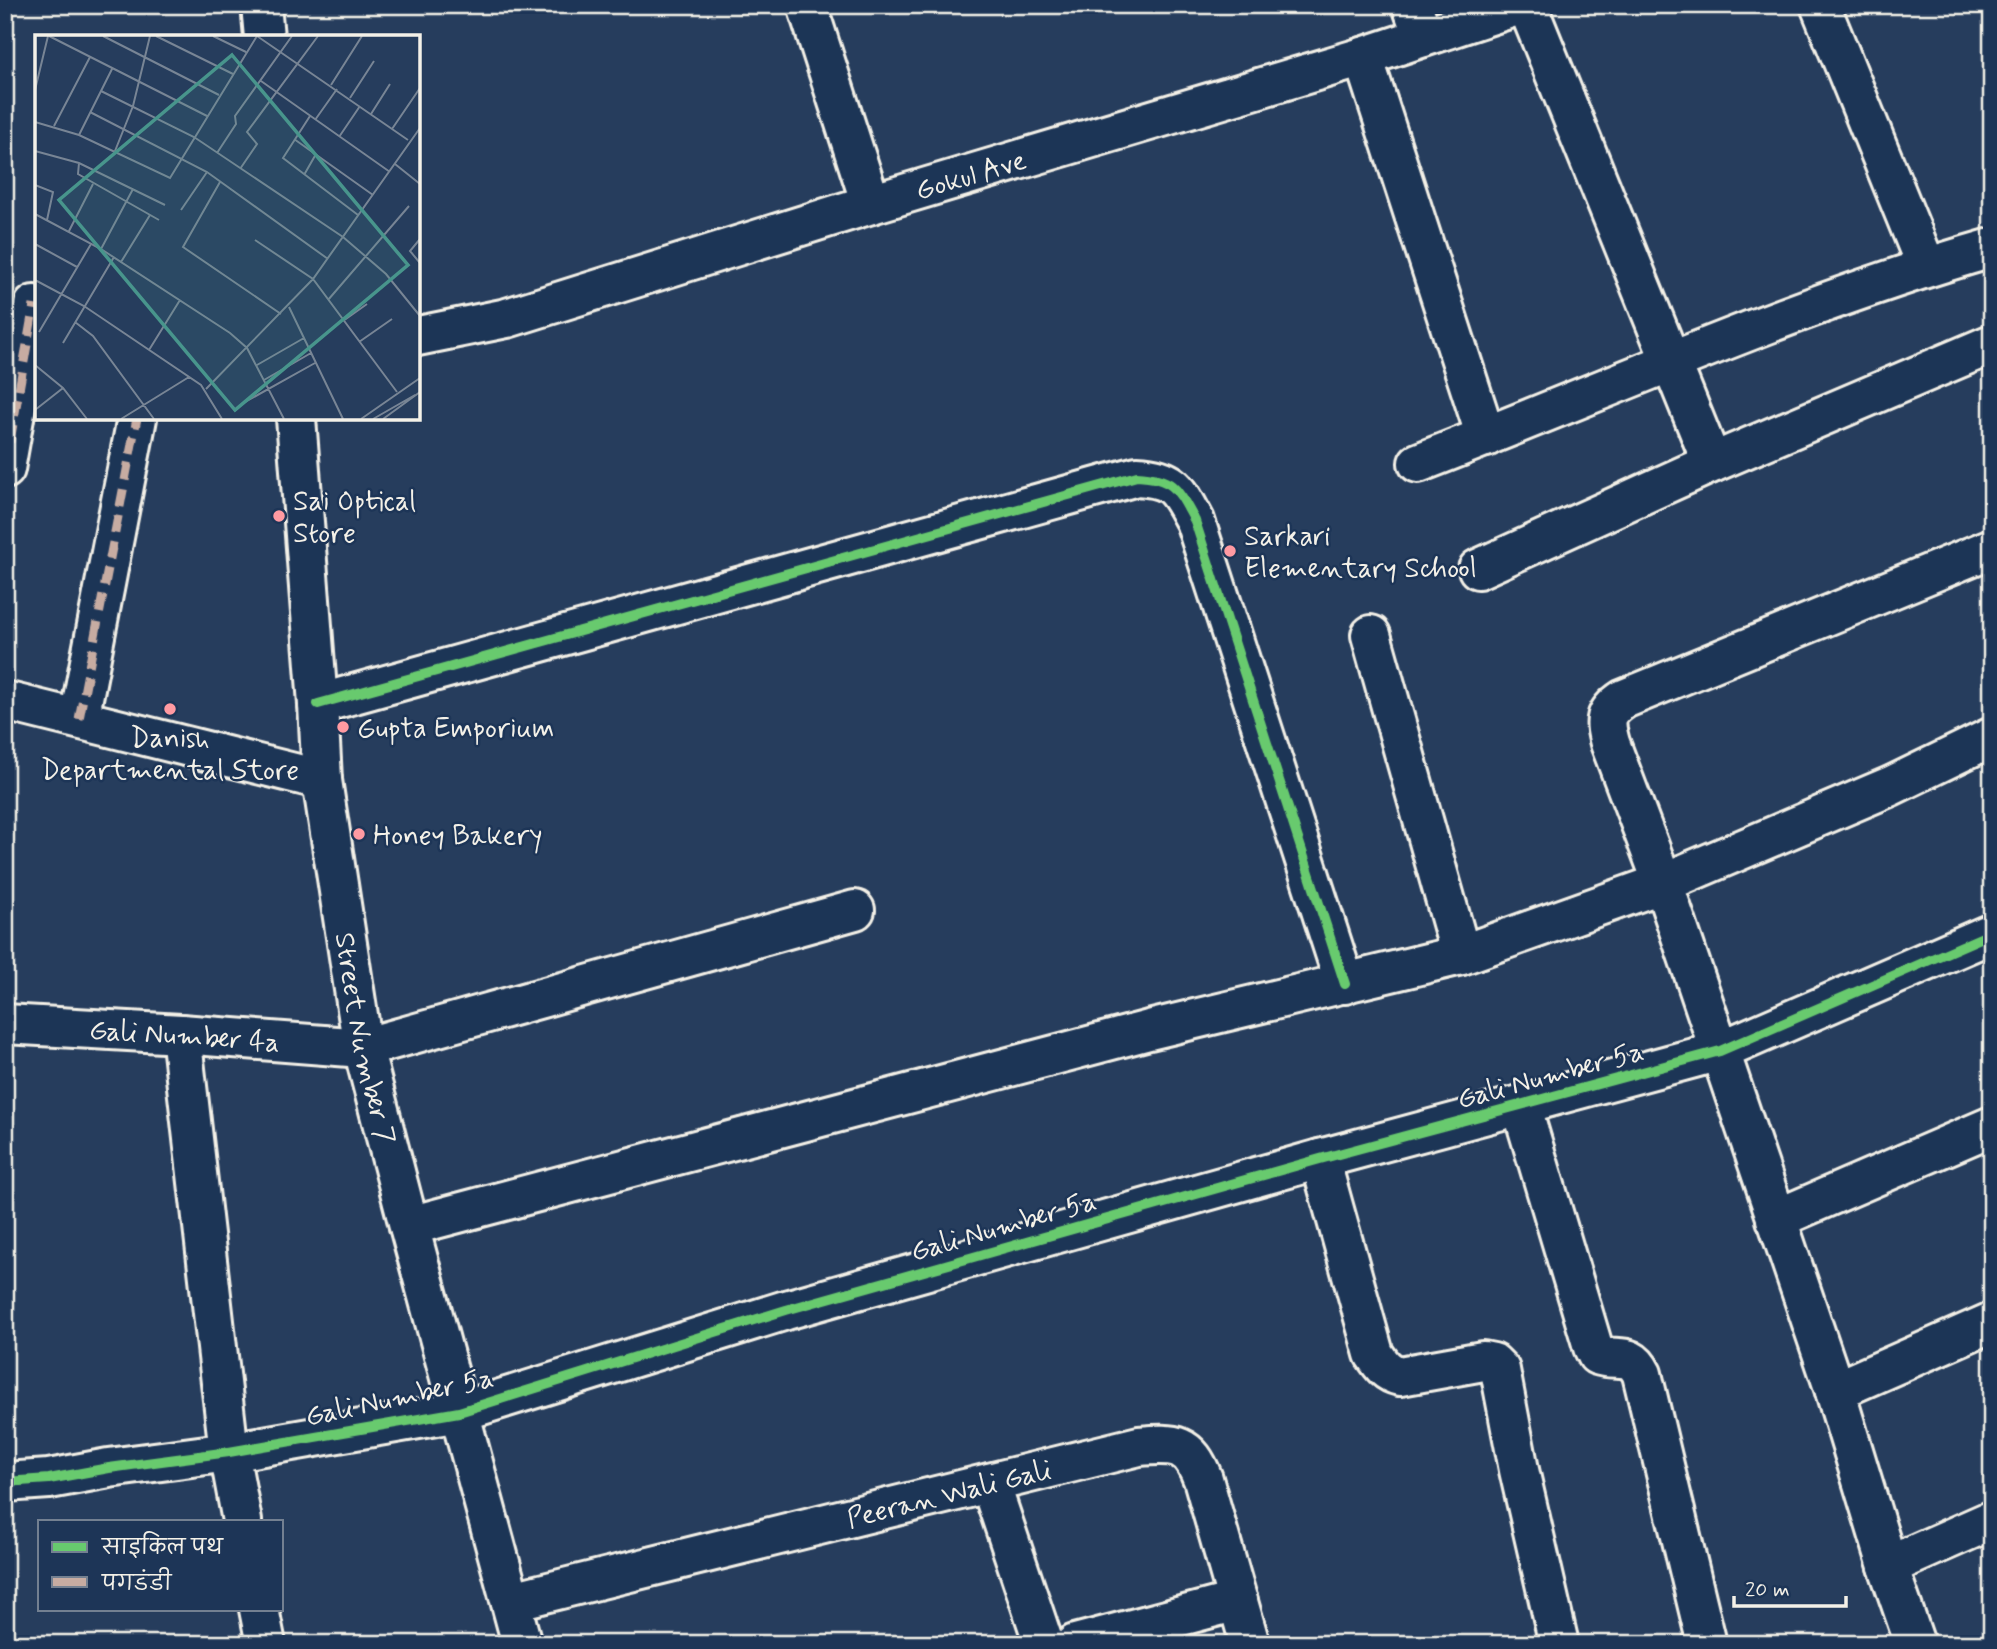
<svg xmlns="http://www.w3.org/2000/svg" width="1997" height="1649" viewBox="0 0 1997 1649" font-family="Mynerve,'Playpen Sans Deva',sans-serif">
  <rect width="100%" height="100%" fill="#263d5d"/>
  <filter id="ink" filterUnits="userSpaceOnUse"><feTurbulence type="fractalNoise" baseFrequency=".0143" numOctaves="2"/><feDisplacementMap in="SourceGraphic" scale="14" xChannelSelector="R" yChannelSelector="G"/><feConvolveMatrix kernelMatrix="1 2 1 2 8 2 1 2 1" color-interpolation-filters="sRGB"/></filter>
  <g filter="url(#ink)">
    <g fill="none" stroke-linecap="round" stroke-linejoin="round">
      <!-- minor casing -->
      <g stroke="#f4f1e8" stroke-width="44">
        <g id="minor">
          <polyline points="261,5 264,37"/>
          <polyline points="807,5 871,204"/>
          <polyline points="1412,5 1423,37"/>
          <polyline points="1527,5 1712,463"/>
          <polyline points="1820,5 1926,266"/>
          <polyline points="1363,57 1486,437"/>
          <path id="s1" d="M418,336L507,318L871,204L1363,57L1520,5"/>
          <path id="s2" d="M296,418L318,704L322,780L363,1048L409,1226L522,1644"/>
          <path d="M1418,463C1608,390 1795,304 1992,248"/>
          <polyline points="5,469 34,305"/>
          <polyline points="1478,569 1712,463 1992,344"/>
          <polyline points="1371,635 1461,955"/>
          <polyline points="5,701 322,780"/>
          <path d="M318,704L1137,476C1175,478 1178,490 1195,521L1345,984"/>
          <polyline points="79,719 137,418"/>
          <path id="s3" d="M5,1024L181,1034L363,1048L855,910"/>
          <polyline points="181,1034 229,1452 242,1521"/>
          <path d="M1521,1105L1593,1347L1597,1355C1617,1362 1631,1350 1642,1374L1707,1644"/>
          <path d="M1320,1159L1374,1354C1382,1366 1387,1373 1400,1376L1483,1361L1493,1363L1500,1370L1519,1470L1559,1644"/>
          <polyline points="1776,1219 1992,1126"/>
          <polyline points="409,1226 1149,1030 1461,955 1663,883 1891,786 1992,737"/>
          <polyline points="1835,1391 1992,1322"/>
          <polyline points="5,1482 49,1479 109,1468 229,1452 459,1412 786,1310 1320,1159 1720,1051 1992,933"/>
          <polyline points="990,1483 1044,1644"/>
          <polyline points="1888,1566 1992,1520"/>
          <path id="s4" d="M512,1601L1139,1446C1176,1443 1189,1443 1203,1479L1250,1644"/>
          <polyline points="259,1609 266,1644"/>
          <polyline points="1075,1644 1238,1601"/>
          <path d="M1915,1644L1888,1566L1835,1391L1663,883L1610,743C1604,721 1604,712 1624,699L1992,548"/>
        </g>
      </g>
      <!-- minor -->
      <use href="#minor" stroke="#1d3557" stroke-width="38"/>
      <!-- quiet -->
      <g stroke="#c7aca2" stroke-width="9" stroke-dasharray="18 9" stroke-linecap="butt">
        <polyline points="5,469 34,305"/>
        <polyline points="79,719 137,418"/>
      </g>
      <!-- cycleway casing -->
      <g stroke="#1d3557" stroke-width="15">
        <g id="cycleway">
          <path d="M318,704L1137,476C1175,478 1178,490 1195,521L1345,984"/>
          <polyline points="5,1482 49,1479 109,1468 229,1452 459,1412 786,1310 1320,1159 1720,1051 1992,933"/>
        </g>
      </g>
      <!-- cycleway -->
      <use href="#cycleway" stroke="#67ca6e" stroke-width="10"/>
    </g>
  </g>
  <!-- markers -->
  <g fill="#ff9aa2" stroke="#1d3557" stroke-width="2.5">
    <circle cx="279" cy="516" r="7"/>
    <circle cx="1230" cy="551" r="7"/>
    <circle cx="170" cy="709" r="7"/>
    <circle cx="343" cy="727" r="7"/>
    <circle cx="359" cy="834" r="7"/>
  </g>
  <g text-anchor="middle" stroke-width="5" stroke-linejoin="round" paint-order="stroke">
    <!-- street labels -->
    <g font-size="28" fill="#f4f1e8" stroke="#1d3557">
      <text dy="10" stroke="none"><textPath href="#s1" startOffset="576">Gokul Ave</textPath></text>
      <text dy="10" stroke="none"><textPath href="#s3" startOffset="180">Gali Number 4a</textPath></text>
      <text dy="10" stroke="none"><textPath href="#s2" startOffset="625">Street Number 7</textPath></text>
      <text transform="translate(1550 1074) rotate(-15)" y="10">Gali Number 5a</text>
      <text transform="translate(1003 1225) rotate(-16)" y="10">Gali Number 5a</text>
      <text transform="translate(399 1396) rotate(-12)" y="10">Gali Number 5a</text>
      <text dy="10" stroke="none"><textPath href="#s4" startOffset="450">Peeran Wali Gali</textPath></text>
    </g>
    <!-- poi labels -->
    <g font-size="28" fill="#f4f1e8" stroke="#1d3557" text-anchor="start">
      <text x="293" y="510">Sai Optical<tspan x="293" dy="32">Store</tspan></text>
      <text x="1244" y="545">Sarkari<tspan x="1244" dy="32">Elementary School</tspan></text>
      <text x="357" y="737">Gupta Emporium</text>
      <text x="170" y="747" text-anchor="middle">Danish<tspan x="170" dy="32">Departmental Store</tspan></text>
      <text x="373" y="844">Honey Bakery</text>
    </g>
  </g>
  <!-- overview -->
  <g transform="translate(35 35)">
    <rect width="385" height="385" fill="#263d5d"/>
    <path fill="none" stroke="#788595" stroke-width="2" d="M14,1L172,81M68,1L184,60M121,1L198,39M178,1L211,17M222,1L373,105M226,46L355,137M296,50L327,1M0,55L13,1M66,56L159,102L308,202L351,239L385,281M315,63L339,26M55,77L172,137L293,224M336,79L355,49M275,81L248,123L323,180M280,85L302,54M0,87L44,100L135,143L222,1M19,91L55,22M357,94L385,53M44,100L77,34M304,102L325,71M259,104L338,160M0,116L44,128L130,170M80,116L98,71L115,1M182,118L201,89L200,81L257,1M44,128L43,139L124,185M360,129L385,149M205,134L222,109L212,97L283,1M269,140L281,119M185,147L148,212L246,279M0,150L18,157L12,185M146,175L172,137M0,179L66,214L195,298L212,313L249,384M34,196L58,149M385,204L375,216L385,228M220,205L278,244L362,357M0,209L42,232M66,214L98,154M86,227L115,180M0,245L49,271L166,350L187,384M293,265L374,171M254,272L308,384M308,286L332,269M40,287L58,301L119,384M4,297L56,209M324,307L357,284M28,308L79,222M114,315L145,265M0,330L28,353L52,384M222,330L269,303M229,345L276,318M171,354L278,244L385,93M210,367L280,328M0,375L28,353M86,384L154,342M326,384L385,343M338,384L380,360M348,384L385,357"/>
    <path fill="#48958c" fill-opacity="0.15" stroke="#48958c" stroke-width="3.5" d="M197,20L373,230L200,375L24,165Z"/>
    <rect width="385" height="385" fill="none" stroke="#f4f1e8" stroke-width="3.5"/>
  </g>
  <!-- margin -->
  <rect width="1997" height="1649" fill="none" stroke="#1d3557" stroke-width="28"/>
  <rect x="14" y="14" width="1969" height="1621" fill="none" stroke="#f4f1e8" stroke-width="2.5" filter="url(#ink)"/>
  <!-- legend -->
  <rect x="38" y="1520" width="245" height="91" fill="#1d3557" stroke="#738091" stroke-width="2"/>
  <rect x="52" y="1542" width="35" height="10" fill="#67ca6e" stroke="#738091" stroke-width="2"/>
  <text x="102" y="1554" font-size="21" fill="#f4f1e8">साइकिल पथ</text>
  <rect x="52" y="1577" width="35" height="10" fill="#c7aca2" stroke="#738091" stroke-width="2"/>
  <text x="102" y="1590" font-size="21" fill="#f4f1e8">पगडंडी</text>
  <!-- scale -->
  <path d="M1734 1596v10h112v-10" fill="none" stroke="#f4f1e8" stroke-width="3.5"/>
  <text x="1745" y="1596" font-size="21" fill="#f4f1e8" stroke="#1d3557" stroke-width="5" paint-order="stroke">20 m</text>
</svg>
